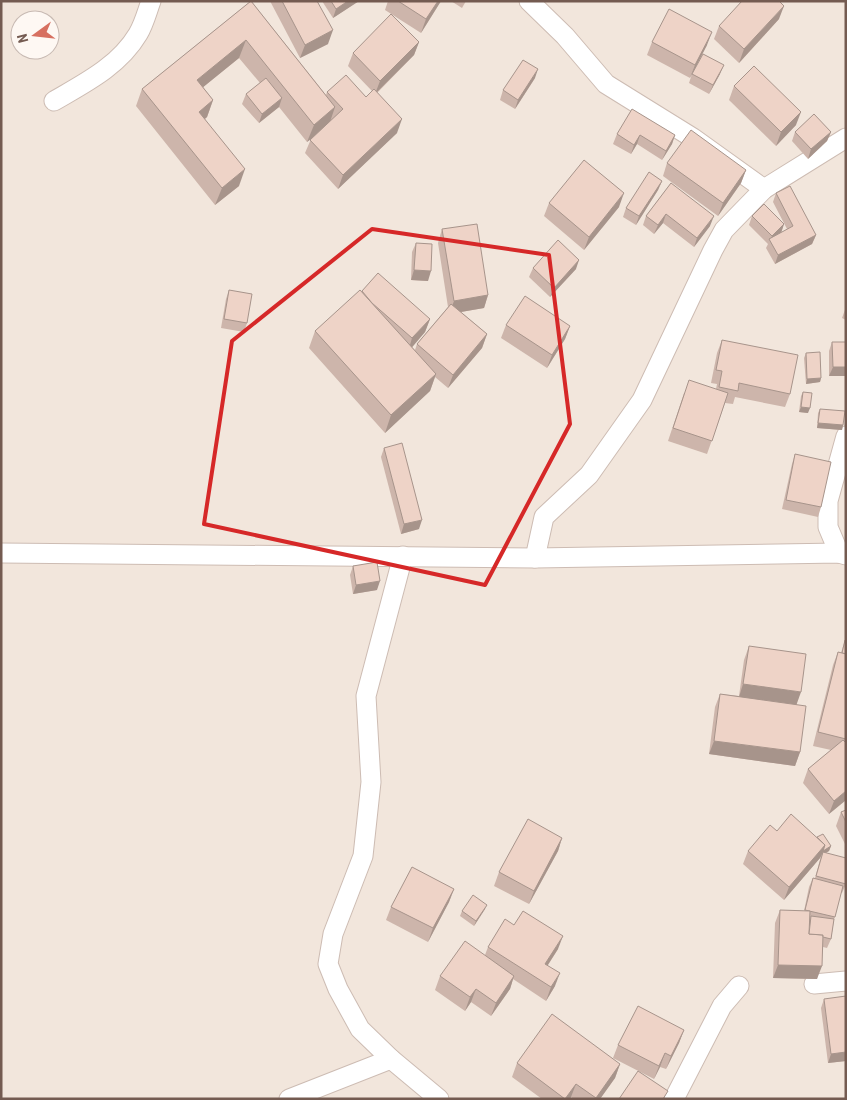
<svg xmlns="http://www.w3.org/2000/svg" width="847" height="1100" viewBox="0 0 847 1100" font-family="'Roboto Condensed',sans-serif">
  <rect width="100%" height="100%" fill="#fbf4ed"/>
  <!-- residential -->
  <path fill="#f2e6dc" fill-rule="evenodd" d="M1,1H846V1099H1ZM20,20H50V50H20Z"/>
  <g fill="none" stroke-linecap="round" stroke-linejoin="round">
    <!-- minor casing -->
    <g stroke="#cdbcb3" stroke-width="21">
      <g id="minor">
        <polyline points="529,1 565,36 606,84 693,138 764,189"/>
        <path d="M54,101C85,83 119,66 138,34C144,24 147,12 151,1"/>
        <polyline points="1,553 535,558 839,553 846,555"/>
        <polyline points="839,553 828,527 828,501 846,436"/>
        <polyline points="403,556 366,696 371,782 363,856 333,934 328,964 338,989 360,1029 391,1059 439,1099"/>
        <polyline points="535,558 544,517 589,475 642,400 713,250 724,230 764,189 846,138"/>
        <polyline points="814,984 846,981"/>
        <polyline points="289,1099 391,1059"/>
        <polyline points="674,1099 722,1006 739,986"/>
      </g>
    </g>
    <!-- minor -->
    <use href="#minor" stroke="#fff" stroke-width="19"/>
  </g>
  <!-- wall -->
  <g fill="#cdb5ab">
    <polygon points="251,1 326,95 327,92 366,97 372,91 348,66 353,53 419,42 414,55 377,93 397,133 338,189 305,153 311,139 307,142 279,107 259,123 242,104 246,94 260,83 239,58 203,87 213,100 207,117 205,119 239,186 215,205 136,106 142,89"/>
    <polygon points="270,1 317,1 328,44 300,58"/>
    <polygon points="322,1 359,1 333,18"/>
    <polygon points="388,1 441,1 421,33 385,10"/>
    <polygon points="451,1 466,1 462,8"/>
    <polygon points="779,19 739,63 714,39 719,26"/>
    <polygon points="652,42 707,45 690,78 647,55"/>
    <polygon points="692,74 720,74 709,94 689,83"/>
    <polygon points="535,78 515,109 500,100 503,90"/>
    <polygon points="734,86 796,125 776,146 729,100"/>
    <polygon points="795,132 831,132 827,141 808,159 792,141"/>
    <polygon points="617,134 675,135 672,144 662,160 637,144 631,154 613,144"/>
    <polygon points="667,163 746,170 741,183 718,216 663,176"/>
    <polygon points="662,181 658,190 636,225 623,217 626,208"/>
    <polygon points="671,183 710,226 694,247 663,223 654,234 643,225 646,216"/>
    <polygon points="776,193 816,235 812,244 775,264 766,248 768,244 749,225 752,216 784,224 781,233 787,229 773,202"/>
    <polygon points="549,203 619,207 584,250 544,216"/>
    <polygon points="442,229 488,295 484,308 461,312 487,334 482,348 448,388 435,377 430,391 385,433 309,348 315,331 362,291 430,319 425,332 412,347 415,350 417,344 448,307 438,243"/>
    <polygon points="416,243 428,281 411,280 412,252"/>
    <polygon points="533,268 576,269 550,297 529,277"/>
    <polygon points="229,290 247,323 244,332 221,328 226,299"/>
    <polygon points="846,307 846,320 842,318"/>
    <polygon points="506,325 570,326 565,339 547,368 501,338"/>
    <polygon points="722,340 790,394 785,407 735,397 733,404 725,403 707,454 668,441 684,393 716,389 717,384 711,383 717,353"/>
    <polygon points="832,342 846,342 846,376 829,376 829,351"/>
    <polygon points="806,353 821,378 820,382 806,384 804,358"/>
    <polygon points="803,392 808,413 799,412 801,396"/>
    <polygon points="820,409 843,425 842,430 817,428 818,413"/>
    <polygon points="384,448 419,529 401,534 381,457"/>
    <polygon points="795,454 821,507 818,517 782,509 792,464"/>
    <polygon points="353,566 377,590 353,594 350,575"/>
    <polygon points="845,640 846,800 829,814 803,783 808,769 831,750 813,746 833,665 838,652 841,653"/>
    <polygon points="749,646 797,704 800,752 795,766 709,754 715,707 720,694 739,696 744,660"/>
    <polygon points="846,810 846,846 836,826 841,812"/>
    <polygon points="777,831 817,837 831,846 829,851 826,853 846,884 842,893 841,893 834,920 831,939 827,948 823,947 817,979 773,978 775,923 780,910 804,911 809,887 813,878 815,878 821,856 820,858 784,900 743,864 748,851"/>
    <polygon points="562,838 558,851 529,904 494,886 499,872"/>
    <polygon points="454,889 449,902 428,942 386,920 391,907"/>
    <polygon points="485,909 474,926 460,916 462,911"/>
    <polygon points="514,925 558,949 548,965 555,986 546,1001 513,979 510,989 491,1016 471,1002 465,1011 435,990 440,976 485,955 488,947"/>
    <polygon points="824,999 846,1061 828,1063 821,1008"/>
    <polygon points="684,1030 679,1043 666,1069 660,1067 654,1079 613,1058 618,1045"/>
    <polygon points="517,1063 620,1064 615,1078 600,1099 573,1099 571,1097 570,1099 542,1099 512,1077"/>
  </g>
  <!-- shaded-wall -->
  <g fill="#a7948b">
    <polygon points="348,1 359,1 333,18 336,9"/>
    <polygon points="438,1 441,1 421,33 426,19"/>
    <polygon points="784,6 779,19 739,63 744,49"/>
    <polygon points="333,30 328,44 300,58 305,45"/>
    <polygon points="712,32 707,45 690,78 695,65"/>
    <polygon points="246,40 239,58 191,97 197,80"/>
    <polygon points="419,42 414,55 375,94 380,81"/>
    <polygon points="724,65 720,74 709,94 713,85"/>
    <polygon points="538,69 535,78 515,109 518,100"/>
    <polygon points="282,98 279,107 259,123 262,114"/>
    <polygon points="213,100 207,117 193,129 199,112"/>
    <polygon points="335,107 329,125 307,142 314,125"/>
    <polygon points="801,112 796,125 776,146 781,132"/>
    <polygon points="402,119 397,133 338,189 343,175"/>
    <polygon points="831,132 827,141 808,159 811,149"/>
    <polygon points="640,135 637,144 631,154 634,145"/>
    <polygon points="675,135 672,144 662,160 666,151"/>
    <polygon points="245,169 239,186 215,205 222,188"/>
    <polygon points="746,170 741,183 718,216 723,203"/>
    <polygon points="662,181 658,190 636,225 639,216"/>
    <polygon points="624,193 619,207 584,250 589,237"/>
    <polygon points="666,214 663,223 654,234 658,225"/>
    <polygon points="714,216 710,226 694,247 697,238"/>
    <polygon points="784,224 781,233 770,241 772,236"/>
    <polygon points="816,235 812,244 775,264 778,255"/>
    <polygon points="579,260 576,269 550,297 554,288"/>
    <polygon points="414,270 431,271 428,281 411,280"/>
    <polygon points="488,295 484,308 449,314 454,301"/>
    <polygon points="430,319 425,332 408,352 412,338"/>
    <polygon points="570,326 565,339 547,368 552,355"/>
    <polygon points="487,334 482,348 448,388 453,375"/>
    <polygon points="833,367 846,367 846,376 829,376"/>
    <polygon points="436,374 430,391 385,433 391,415"/>
    <polygon points="821,378 820,382 806,384 807,379"/>
    <polygon points="801,407 810,408 808,413 799,412"/>
    <polygon points="818,423 843,425 842,430 817,428"/>
    <polygon points="422,520 419,529 401,534 404,524"/>
    <polygon points="380,581 377,590 353,594 356,585"/>
    <polygon points="743,684 801,692 796,706 739,697"/>
    <polygon points="714,741 800,752 795,766 709,754"/>
    <polygon points="846,791 846,800 829,814 834,801"/>
    <polygon points="562,838 558,851 529,904 534,891"/>
    <polygon points="825,845 831,846 829,851 822,855 823,852 820,858 784,900 789,887"/>
    <polygon points="454,889 449,902 428,942 433,928"/>
    <polygon points="487,905 485,909 474,926 476,921"/>
    <polygon points="563,936 558,949 540,977 545,964"/>
    <polygon points="778,965 822,966 817,979 773,978"/>
    <polygon points="560,973 555,986 546,1001 551,987"/>
    <polygon points="514,976 510,989 491,1016 496,1003"/>
    <polygon points="476,989 471,1002 465,1011 470,997"/>
    <polygon points="684,1030 679,1043 666,1069 671,1056"/>
    <polygon points="846,1052 846,1061 828,1063 831,1054"/>
    <polygon points="665,1053 660,1067 654,1079 659,1066"/>
    <polygon points="620,1064 615,1078 600,1099 595,1099"/>
    <polygon points="576,1084 571,1097 570,1099 565,1099"/>
  </g>
  <!-- building -->
  <g fill="#eed3c7" stroke="#a7948b">
    <polygon points="251,1 335,107 314,125 246,40 197,80 213,100 199,112 245,169 222,188 142,89"/>
    <polygon points="282,1 317,1 333,30 305,45"/>
    <polygon points="331,1 348,1 336,9"/>
    <polygon points="398,1 438,1 426,19"/>
    <polygon points="742,1 779,1 784,6 744,49 719,26"/>
    <polygon points="669,9 712,32 695,65 652,42"/>
    <polygon points="391,14 419,42 380,81 353,53"/>
    <polygon points="703,54 724,65 713,85 692,74"/>
    <polygon points="523,60 538,69 518,100 503,90"/>
    <polygon points="754,66 801,112 781,132 734,86"/>
    <polygon points="346,75 366,97 374,89 402,119 343,175 310,140 343,109 327,92"/>
    <polygon points="266,78 282,98 262,114 246,94"/>
    <polygon points="632,109 675,135 666,151 640,135 634,145 617,134"/>
    <polygon points="814,114 831,132 811,149 795,132"/>
    <polygon points="691,130 746,170 723,203 667,163"/>
    <polygon points="584,160 624,193 589,237 549,203"/>
    <polygon points="649,172 662,181 639,216 626,208"/>
    <polygon points="671,183 714,216 697,238 666,214 658,225 646,216"/>
    <polygon points="790,186 816,235 778,255 769,239 793,226 776,193"/>
    <polygon points="764,204 784,224 772,236 752,216"/>
    <polygon points="477,224 488,295 454,301 442,229"/>
    <polygon points="558,240 579,260 554,288 533,268"/>
    <polygon points="416,243 432,244 431,271 414,270"/>
    <polygon points="378,273 430,319 412,338 372,303 362,291"/>
    <polygon points="229,290 252,294 247,323 224,319"/>
    <polygon points="360,290 436,374 391,415 315,331"/>
    <polygon points="525,296 570,326 552,355 506,325"/>
    <polygon points="451,304 487,334 453,375 417,344"/>
    <polygon points="722,340 798,355 790,394 739,383 738,391 719,387 722,371 716,370"/>
    <polygon points="832,342 846,342 846,367 833,367"/>
    <polygon points="820,352 821,378 807,379 806,353"/>
    <polygon points="689,380 728,393 712,441 673,428"/>
    <polygon points="803,392 812,393 810,408 801,407"/>
    <polygon points="820,409 845,411 843,425 818,423"/>
    <polygon points="402,443 422,520 404,524 384,448"/>
    <polygon points="795,454 831,462 821,507 786,500"/>
    <polygon points="377,562 380,581 356,585 353,566"/>
    <polygon points="845,640 846,640 846,654 842,653"/>
    <polygon points="749,646 806,654 801,692 743,684"/>
    <polygon points="838,652 846,654 846,739 818,732"/>
    <polygon points="720,694 806,706 800,752 714,741"/>
    <polygon points="843,740 846,743 846,791 834,801 808,769"/>
    <polygon points="846,810 846,822 841,812"/>
    <polygon points="791,814 825,845 789,887 748,851 770,825 777,831"/>
    <polygon points="528,819 562,838 534,891 499,872"/>
    <polygon points="823,834 831,846 823,851 825,845 817,837"/>
    <polygon points="823,852 846,858 846,884 816,876"/>
    <polygon points="412,867 454,889 433,928 391,907"/>
    <polygon points="813,878 843,886 835,917 805,910"/>
    <polygon points="473,895 487,905 476,921 462,911"/>
    <polygon points="780,910 810,911 809,934 823,935 822,966 778,965"/>
    <polygon points="523,911 563,936 545,964 560,973 551,987 488,947 505,919 514,925"/>
    <polygon points="811,916 834,919 831,939 823,937 823,935 809,934"/>
    <polygon points="465,941 514,976 496,1003 476,989 470,997 440,976"/>
    <polygon points="846,996 846,1052 831,1054 824,999"/>
    <polygon points="638,1006 684,1030 671,1056 665,1053 659,1066 618,1045"/>
    <polygon points="552,1014 620,1064 596,1098 576,1084 565,1099 517,1063"/>
    <polygon points="638,1071 668,1091 663,1099 619,1099"/>
  </g>
  <!-- marked area -->
  <path fill="none" stroke="#d62828" stroke-width="4" stroke-linejoin="round" d="M372,229L549,255L570,424L485,585L204,524L232,341Z"/>
  <!-- border -->
  <rect width="847" height="1100" fill="none" stroke="#745b51" stroke-width="5"/>
  <!-- north arrow -->
  <g transform="translate(35 35) rotate(255)"><circle r="24" fill="#fef8f3" stroke="#c7b9b2"/>
  <path d="M0-4L9 19L0 12L-9 19Z" fill="#d77060"/>
  <text y="-8" font-size="14" font-weight="bold" text-anchor="middle" fill="#745b51">N</text>
  </g>
</svg>
